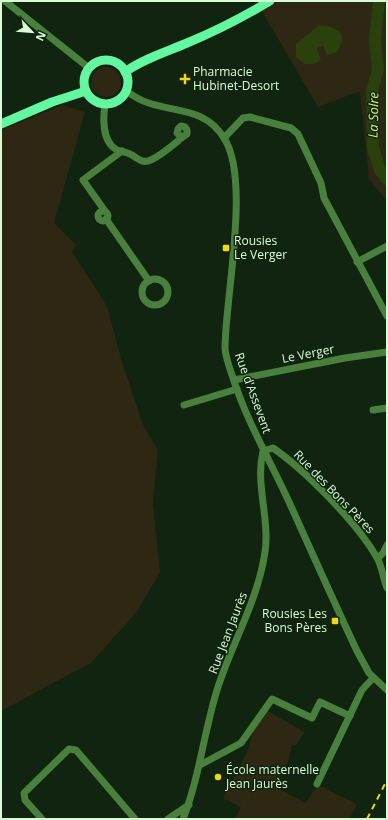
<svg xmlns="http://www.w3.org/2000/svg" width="388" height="820" viewBox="0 0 388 820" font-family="'Open Sans',sans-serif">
  <rect width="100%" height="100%" fill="#102410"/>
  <!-- green -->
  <g fill="#2e2713">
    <polygon points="256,1 387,1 387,201 369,179 360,91 318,107"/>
    <circle cx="106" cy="82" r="15"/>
    <polygon points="63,105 85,112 54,223 76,245 72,252 107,306 122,362 143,425 158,450 153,502 160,573 135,614 91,663 1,711 1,130"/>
    <polygon points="268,711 305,732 296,745 292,745 288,762 275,787 306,803 314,790 320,786 357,804 349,819 235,819 241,807 223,798 249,748 253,730"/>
  </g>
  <!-- water -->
  <path fill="#2a400d" d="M319,25C338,27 349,33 337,52L327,55L323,46L317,48L321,60L314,64H304L296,57V44Z"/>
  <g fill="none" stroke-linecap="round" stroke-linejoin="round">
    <!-- river -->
    <polyline stroke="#2a400d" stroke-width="12" points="379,1 375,40 378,69 372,91 373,147 380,170 387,179"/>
    <!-- minor -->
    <g stroke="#49803d" stroke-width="7">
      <polyline points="5,1 89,68"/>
      <path d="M126,91C132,95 139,100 146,102C175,113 205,107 224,138C251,179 225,298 225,349C226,359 230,369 233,378C247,422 271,462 290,504C312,553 334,602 357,651L369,673L387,690"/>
      <path d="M105,104C103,118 102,142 117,150C122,152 127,152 132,155C137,158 142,163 148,161C159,158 175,143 184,136L187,134V130L185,127L181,126L178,129L177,133L180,136H184"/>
      <polyline points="224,138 243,118 250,117 291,128 298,134 321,183 324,198 387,316"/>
      <polyline points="105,211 83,180 122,151"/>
      <circle cx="103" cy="216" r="5"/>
      <polyline points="106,219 149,281"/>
      <polyline points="357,262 387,246"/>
      <circle cx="155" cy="292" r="13"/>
      <polyline points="234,380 345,358 387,352"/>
      <polyline points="184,405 237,389"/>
      <polyline points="373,410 387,408"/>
      <polyline points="378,558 383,553 387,545"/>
      <polyline points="200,765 241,743 272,699 312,718 320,702 350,716"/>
      <polyline points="317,784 362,690 373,678"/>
      <polyline points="42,819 25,800 24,793 69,749 76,750 135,819"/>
      <polyline points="168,819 189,805"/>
      <path d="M183,819C200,776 204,730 218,687C233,641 258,600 265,552C270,519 255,484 263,451L273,448C305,470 357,523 376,556C382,565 383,578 387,588"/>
    </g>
    <!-- major -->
    <g stroke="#62f7a0" stroke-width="9">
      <circle cx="106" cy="82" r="22"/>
      <path d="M125,72C143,59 166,52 187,43C216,31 243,17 270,1"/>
      <polyline points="1,124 52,102 86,91"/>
    </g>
    <!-- rail -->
    <polyline stroke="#f1d90c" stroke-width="2" stroke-dasharray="6 5" stroke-linecap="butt" points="367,819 387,780"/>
  </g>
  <!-- markers -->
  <g fill="#f1d90c" stroke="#102410" stroke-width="1.5">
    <path d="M183 73h4v4h4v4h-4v4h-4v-4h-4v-4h4z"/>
    <rect x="222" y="244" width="8" height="8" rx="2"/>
    <rect x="331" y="617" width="8" height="8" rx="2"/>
    <circle cx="218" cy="777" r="4"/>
  </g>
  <g text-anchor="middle" stroke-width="3" stroke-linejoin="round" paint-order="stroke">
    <!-- poi labels -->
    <g font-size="12" fill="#d8fdd5" stroke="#102410" text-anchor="start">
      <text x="193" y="76">Pharmacie<tspan x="193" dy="14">Hubinet-Desort</tspan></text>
      <text x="234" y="245">Rousies<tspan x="234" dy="14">Le Verger</tspan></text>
      <text x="327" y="618" text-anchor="end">Rousies Les<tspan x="327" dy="14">Bons Pères</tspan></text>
      <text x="226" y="774">École maternelle<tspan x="226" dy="14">Jean Jaurès</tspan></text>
    </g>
    <!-- street labels -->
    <g font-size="12" fill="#d8fdd5" stroke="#102410">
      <text transform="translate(308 354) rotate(-11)" y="4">Le Verger</text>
      <text transform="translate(253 393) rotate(70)" y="4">Rue d'Assevent</text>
      <text transform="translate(334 492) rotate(46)" y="4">Rue des Bons Pères</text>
      <text transform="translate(228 633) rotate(-69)" y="4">Rue Jean Jaurès</text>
    </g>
    <!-- water labels -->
    <g font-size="13" font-style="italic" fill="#d3f768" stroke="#102410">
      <text transform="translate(373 115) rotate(-89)" y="5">La Solre</text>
    </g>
  </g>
  <!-- border -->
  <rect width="388" height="820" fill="none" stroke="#d8fdd5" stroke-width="4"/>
  <!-- north arrow -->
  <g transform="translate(32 32) rotate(116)" stroke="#102410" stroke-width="3" paint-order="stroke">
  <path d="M0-3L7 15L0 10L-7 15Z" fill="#d8fdd5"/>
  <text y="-6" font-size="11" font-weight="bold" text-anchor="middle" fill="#d8fdd5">N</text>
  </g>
</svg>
